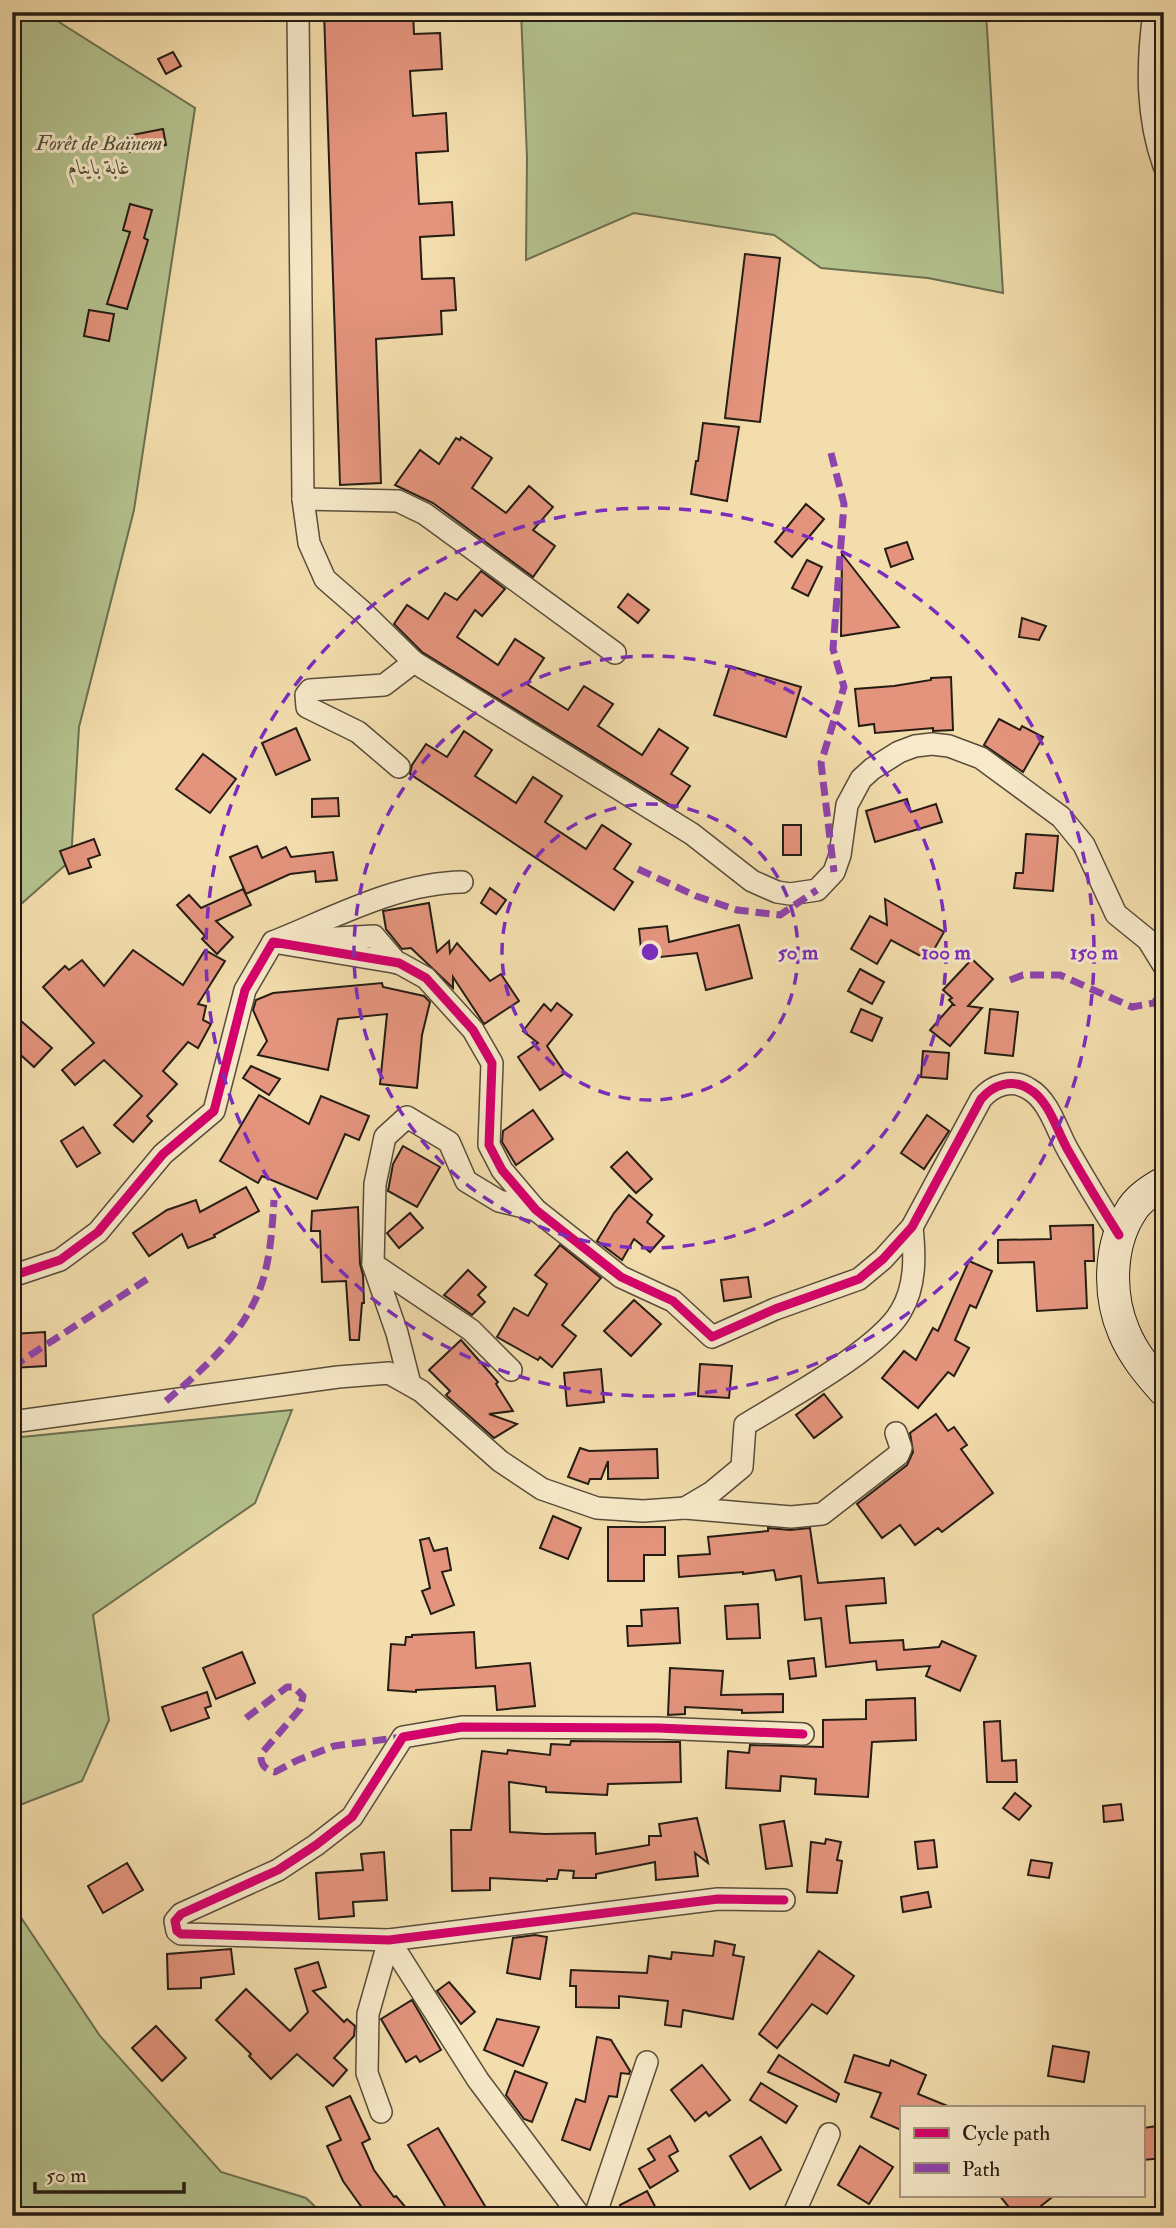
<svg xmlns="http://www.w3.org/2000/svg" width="1176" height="2228" viewBox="0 0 1176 2228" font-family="'IM FELL Double Pica',Amiri,serif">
  <rect width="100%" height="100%" fill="#f3ddac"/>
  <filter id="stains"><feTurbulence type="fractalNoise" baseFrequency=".00286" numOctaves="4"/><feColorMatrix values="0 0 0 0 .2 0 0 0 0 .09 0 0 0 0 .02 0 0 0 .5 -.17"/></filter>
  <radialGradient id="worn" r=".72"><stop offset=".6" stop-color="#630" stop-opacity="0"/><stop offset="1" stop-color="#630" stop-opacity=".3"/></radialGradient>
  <!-- green -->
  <g fill="#b4c28e" stroke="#6c7051" stroke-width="2">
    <polygon points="12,12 43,12 195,108 134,510 79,727 71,860 12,912"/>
    <polygon points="521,12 986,12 1003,293 928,278 821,268 774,235 634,213 526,260 527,157"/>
    <polygon points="292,1410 255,1503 93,1615 109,1720 82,1781 12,1808 12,1438"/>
    <polygon points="12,1904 100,2036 221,2172 306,2198 325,2216 12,2216"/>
  </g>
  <!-- building -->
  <g fill="#e4947d" stroke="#251d14" stroke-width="2">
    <polygon points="324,12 413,12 414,34 440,33 442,69 410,71 413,116 446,113 448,151 416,153 419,204 452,202 454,235 420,237 422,279 454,278 456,310 441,311 442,334 376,339 381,483 340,485"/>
    <polygon points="173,52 181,66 166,74 158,59"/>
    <polygon points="163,129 166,145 130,152 127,136"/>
    <polygon points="130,204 152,210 144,238 148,240 127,309 107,304 130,232 123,230"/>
    <polygon points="745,254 780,258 760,422 725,418"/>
    <polygon points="89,310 114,314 109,341 84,336"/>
    <polygon points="703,423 739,427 727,501 691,494 696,461 698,461"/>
    <polygon points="461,437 492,458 472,488 506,513 529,486 553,507 533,530 555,546 533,577 433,503 395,485 420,450 439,464 456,438 460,440"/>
    <polygon points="806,504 824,519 792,557 775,542"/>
    <polygon points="907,542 913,559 891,567 885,549"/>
    <polygon points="842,554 899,627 841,636"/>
    <polygon points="807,560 822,567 808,596 792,588"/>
    <polygon points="481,571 505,589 482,616 475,610 457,637 498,665 515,639 544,658 527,684 568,710 584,686 613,704 598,726 642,755 659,729 688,748 671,774 690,786 675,808 422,652 394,624 407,605 428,619 445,593 457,600"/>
    <polygon points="628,594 649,610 638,623 618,607"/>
    <polygon points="1022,618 1046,626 1039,640 1019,637"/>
    <polygon points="730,666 801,687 786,737 714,715"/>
    <polygon points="951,677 953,730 933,731 933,728 875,733 874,724 859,726 855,689 894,686 931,680 931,678"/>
    <polygon points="999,719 1020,730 1022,726 1043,737 1023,772 984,745"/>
    <polygon points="296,728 310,760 276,775 262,743"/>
    <polygon points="464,731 492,750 475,776 516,803 533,777 562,796 545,822 586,849 602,825 631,844 614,869 633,882 614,910 410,774 412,765 426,744 447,757"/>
    <polygon points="203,754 236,779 210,813 176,789"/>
    <polygon points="338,798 339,816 312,817 312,799"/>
    <polygon points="907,799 911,812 936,804 942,822 875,842 866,811"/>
    <rect x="783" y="825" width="18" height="30"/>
    <polygon points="1026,834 1058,836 1053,891 1014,888 1016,873 1023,873"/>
    <polygon points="94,839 100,855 88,859 91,867 69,874 60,851"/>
    <polygon points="257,846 262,858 286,847 291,857 333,852 337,880 316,882 315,871 290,874 246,894 230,857"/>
    <polygon points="490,888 506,900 496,914 481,903"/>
    <polygon points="243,889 251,905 216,921 233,937 217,954 202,939 205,936 177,905 189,895 201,908"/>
    <polygon points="885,899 944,932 928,960 891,940 877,964 851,949 870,916 887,925"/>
    <polygon points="429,903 437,952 449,941 450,953 457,943 490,981 501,974 519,1001 484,1024 453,977 453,988 411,948 402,949 386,929 383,911"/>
    <polygon points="739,925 752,978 706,990 697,953 642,959 639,929 667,926 669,942"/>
    <polygon points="133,950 183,985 205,950 225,961 198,1004 206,1006 203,1020 211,1024 198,1048 188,1042 163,1071 177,1084 147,1116 152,1121 133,1142 114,1125 142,1096 104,1060 75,1085 62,1070 94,1043 43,987 65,966 69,970 82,960 104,986"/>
    <polygon points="972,959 993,979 968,1006 982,1008 950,1046 930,1030 952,1005 954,1005 949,1000 952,998 943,990"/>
    <polygon points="860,969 884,982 872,1004 848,991"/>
    <polygon points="382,983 383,987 424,996 430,1002 422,1035 417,1088 380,1084 387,1014 338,1019 328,1070 258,1055 267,1041 253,1010 256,1000 273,993"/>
    <polygon points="557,1003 572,1015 547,1046 565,1073 540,1090 518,1057 538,1043 523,1031 544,1004 551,1011"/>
    <polygon points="861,1009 882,1018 872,1041 851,1032"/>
    <polygon points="990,1009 1018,1012 1013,1056 985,1053"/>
    <polygon points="12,1013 52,1048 34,1067 12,1047"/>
    <polygon points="923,1051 949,1053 947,1079 921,1077"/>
    <polygon points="251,1066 280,1079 269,1095 243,1078"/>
    <polygon points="259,1095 309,1124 321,1096 369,1116 359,1140 345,1134 317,1199 262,1176 258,1183 220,1161"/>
    <polygon points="533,1110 553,1139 516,1165 502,1142 503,1131"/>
    <polygon points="927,1115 949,1131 924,1169 901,1153"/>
    <polygon points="83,1127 100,1153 77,1167 61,1141"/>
    <polygon points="403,1146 440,1167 417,1207 388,1191 393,1164"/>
    <polygon points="627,1152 652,1179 636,1193 611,1167"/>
    <polygon points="246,1187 259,1211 214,1235 215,1237 188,1248 182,1234 149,1256 133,1233 167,1210 196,1200 200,1212"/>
    <polygon points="629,1195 652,1215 647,1222 664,1236 650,1252 634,1239 622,1260 597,1241 614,1213"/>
    <polygon points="358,1207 360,1264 363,1275 364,1303 362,1303 359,1340 350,1340 346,1281 322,1282 320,1231 311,1231 312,1211"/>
    <polygon points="410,1213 423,1228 399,1248 387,1233"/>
    <polygon points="1093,1225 1094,1261 1085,1261 1087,1308 1037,1311 1034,1262 998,1263 998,1240 1051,1239 1050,1226"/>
    <polygon points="560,1245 601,1278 562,1325 576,1336 552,1367 540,1357 538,1360 497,1337 514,1308 528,1316 547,1284 535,1275"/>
    <polygon points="969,1261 992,1271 976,1308 970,1305 955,1340 969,1348 954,1376 948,1372 918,1408 882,1378 904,1351 916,1360 933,1328 938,1331"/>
    <polygon points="468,1270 486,1287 478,1295 485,1302 472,1315 444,1295"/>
    <polygon points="748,1277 751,1297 724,1301 721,1280"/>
    <polygon points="634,1300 661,1324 631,1356 604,1331"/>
    <polygon points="45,1332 46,1366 12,1368 12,1334"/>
    <polygon points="461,1340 498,1382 496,1384 513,1411 489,1414 517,1424 494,1438 448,1397 446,1395 450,1391 429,1370"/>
    <polygon points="700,1364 732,1366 729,1398 698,1396"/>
    <polygon points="601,1369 604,1402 567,1406 564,1373"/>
    <polygon points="824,1394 842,1417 814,1438 796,1415"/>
    <polygon points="936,1414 948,1431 954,1427 967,1445 961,1449 993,1493 942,1532 938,1528 915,1545 900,1525 882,1538 857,1504 907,1465 913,1452 910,1433"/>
    <polygon points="580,1448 589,1451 657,1449 658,1478 608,1479 608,1461 601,1479 590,1479 588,1484 568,1477"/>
    <polygon points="553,1516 581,1528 568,1559 540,1548"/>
    <polygon points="608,1527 665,1527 665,1555 644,1555 644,1581 608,1581"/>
    <polygon points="768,1528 790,1530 810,1528 818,1583 884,1578 886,1603 846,1606 850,1643 903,1640 904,1650 939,1647 942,1641 976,1656 960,1691 926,1676 930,1666 877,1670 876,1661 826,1667 821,1618 805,1620 801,1576 776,1580 774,1570 743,1574 743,1572 679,1577 678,1556 710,1554 708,1537 768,1531"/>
    <polygon points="429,1538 434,1551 447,1548 451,1570 442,1572 454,1605 431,1614 422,1591 430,1588 420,1540"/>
    <polygon points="758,1604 760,1638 727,1639 725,1606"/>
    <polygon points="678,1608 680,1643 628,1646 627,1626 642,1626 641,1610"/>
    <polygon points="474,1632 476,1668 530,1663 535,1706 497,1710 495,1686 416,1690 416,1692 388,1690 391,1644 405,1645 406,1637 412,1637 412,1635"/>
    <polygon points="242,1652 255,1683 216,1699 203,1668"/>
    <polygon points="814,1658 816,1676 790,1679 788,1661"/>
    <polygon points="670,1668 723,1671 721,1695 783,1694 783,1712 742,1713 742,1710 685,1707 685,1714 668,1715"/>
    <polygon points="207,1692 211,1706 205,1708 209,1718 171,1731 162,1707"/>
    <polygon points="915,1698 916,1740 872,1742 868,1797 815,1794 816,1779 781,1776 780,1791 726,1788 728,1751 749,1753 750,1745 823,1747 823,1720 866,1719 866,1700"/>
    <polygon points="1000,1721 1002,1761 1016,1760 1017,1782 987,1782 984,1722"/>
    <polygon points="571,1741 680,1742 681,1782 608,1784 607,1795 546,1792 546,1787 509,1782 510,1832 545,1834 595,1833 596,1854 649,1845 649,1836 661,1836 659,1824 697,1818 708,1863 695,1853 698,1876 656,1880 655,1862 596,1874 596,1878 573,1878 574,1871 559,1870 557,1879 547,1879 547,1881 490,1878 490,1890 452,1891 451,1830 471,1830 482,1751 507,1754 508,1750 550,1755 551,1744 570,1745"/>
    <polygon points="1015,1793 1031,1806 1019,1820 1003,1808"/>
    <polygon points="1121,1804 1123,1820 1104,1822 1103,1806"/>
    <polygon points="784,1821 792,1866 766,1869 760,1825"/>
    <polygon points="826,1839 841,1842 837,1860 842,1861 837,1893 807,1892 811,1842 825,1844"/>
    <polygon points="934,1840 937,1867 918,1869 915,1842"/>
    <polygon points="384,1852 387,1900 353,1902 354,1916 319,1919 316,1873 363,1870 361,1854"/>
    <polygon points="1031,1860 1052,1863 1049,1878 1028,1875"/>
    <polygon points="127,1863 143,1890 103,1913 88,1886"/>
    <polygon points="928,1892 931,1907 903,1912 901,1897"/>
    <polygon points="535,1935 547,1937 540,1979 507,1973 513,1938"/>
    <polygon points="715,1941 735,1945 733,1955 744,1957 733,2019 683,2010 681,2027 665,2025 668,2001 619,1996 619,2008 576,2007 576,1986 570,1986 571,1970 647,1973 649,1956 671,1959 672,1952 713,1956"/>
    <polygon points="231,1949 234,1974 201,1978 201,1988 168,1989 167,1954"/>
    <polygon points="819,1951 854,1976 827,2014 812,2004 777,2048 759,2034"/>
    <polygon points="318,1962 326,1987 313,1991 344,2022 347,2019 355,2026 354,2036 334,2058 347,2070 333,2086 297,2054 271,2079 249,2056 251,2054 216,2020 246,1989 290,2031 308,2012 295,1969"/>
    <polygon points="449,1982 475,2012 461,2024 437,1991"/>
    <polygon points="412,2000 441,2050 420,2062 416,2056 406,2062 381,2019"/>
    <polygon points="497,2019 539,2027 523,2066 484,2050"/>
    <polygon points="156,2026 186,2058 162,2081 132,2048"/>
    <polygon points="597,2037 611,2040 630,2071 629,2074 621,2073 617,2097 609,2096 590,2150 562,2140 576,2099 585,2102"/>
    <polygon points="1053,2046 1089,2052 1084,2082 1048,2076"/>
    <polygon points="779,2055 839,2094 836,2102 768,2072"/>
    <polygon points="854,2055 889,2066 891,2060 926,2075 918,2094 950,2107 901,2107 901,2130 871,2117 881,2093 845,2082"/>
    <polygon points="702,2065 730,2100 709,2116 706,2112 695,2121 671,2090"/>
    <polygon points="515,2071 547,2083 532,2122 524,2119 506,2095"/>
    <polygon points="761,2083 797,2106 786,2123 750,2100"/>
    <polygon points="350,2096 370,2139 362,2143 374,2170 394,2197 396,2196 413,2216 368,2216 343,2181 327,2146 341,2140 326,2107"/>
    <polygon points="1164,2125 1164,2158 1143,2160 1143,2128"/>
    <polygon points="438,2128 491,2216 451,2216 408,2145"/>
    <polygon points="670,2136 678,2151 669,2156 678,2171 650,2188 639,2169 655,2160 648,2149"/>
    <polygon points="761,2137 781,2170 750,2189 730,2156"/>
    <polygon points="860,2146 893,2167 869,2204 838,2185"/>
    <polygon points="647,2191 660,2216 625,2216 620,2205"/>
    <polygon points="999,2195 1055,2195 1028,2216 1016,2216"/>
  </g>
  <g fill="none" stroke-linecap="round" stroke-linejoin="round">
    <!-- street casing -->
    <g stroke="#584d3a" stroke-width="24">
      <g id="street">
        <polyline points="298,12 303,499 309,543 325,579 364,613 414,662"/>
        <path d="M1154,12C1147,64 1146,116 1164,166"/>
        <polyline points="303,499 398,501 425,514 615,653"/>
        <polyline points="399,767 358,732 307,707 306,695 310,690 384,685 414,662 692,834 752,881 777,892 790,894 817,890 834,872 840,855 847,805 861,779 872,769 899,752 915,746 932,744 949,746 981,758 1061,817 1084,845 1116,914 1148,940 1164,966"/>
        <polyline points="300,940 374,936 397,963"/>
        <path d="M273,942C333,918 397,883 462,882"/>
        <polyline points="373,1264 471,1330 511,1370"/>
        <path d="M12,1276L60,1260L98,1232L163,1154L214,1111L245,990L273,942L399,963L426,978L473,1030L492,1063L489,1145L502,1170L536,1210L621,1277L673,1301L712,1337L775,1309L859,1279L883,1259L912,1227L981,1099C993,1085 1012,1078 1029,1089C1050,1101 1057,1132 1069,1152C1085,1180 1102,1208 1119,1235"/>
        <polyline points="410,1384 397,1333 373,1264 375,1184 385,1137 407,1117 449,1142 466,1181 499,1201 536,1210"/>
        <path d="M12,1422L338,1377L389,1373L421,1391L500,1461L542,1489L597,1508L643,1511L685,1508L712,1492L742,1467L745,1425C785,1400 879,1350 901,1311C916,1286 915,1255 912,1227"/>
        <polyline points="685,1508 791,1517 822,1514 898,1455 901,1448 896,1433"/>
        <polyline points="784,1900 718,1899 389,1940 186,1934 181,1934 177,1931 175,1921 181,1914 278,1870 316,1845 352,1817 403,1737 462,1727 658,1728 803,1734"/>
        <polyline points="389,1940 478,2080 580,2216"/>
        <polyline points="381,2112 367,2073 368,2014 389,1940"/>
        <polyline points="595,2216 647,2062"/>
        <polyline points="793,2216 829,2134"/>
      </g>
    </g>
    <!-- secondary casing -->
    <g stroke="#251d14" stroke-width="34">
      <path id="secondary" d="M1164,1183C1153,1189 1137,1200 1131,1211C1109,1245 1108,1295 1124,1332C1133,1354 1148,1372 1164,1390"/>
    </g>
    <!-- street -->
    <use href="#street" stroke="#f7e9c9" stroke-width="21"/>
    <!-- secondary -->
    <use href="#secondary" stroke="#f7e9c9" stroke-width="32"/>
    <!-- quiet -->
    <g stroke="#8e44ad" stroke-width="7" stroke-dasharray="14 7" stroke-linecap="butt">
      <polyline points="831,453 844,504 833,649 844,687 821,763 834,872"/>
      <polyline points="638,869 696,896 737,910 780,915 817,890"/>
      <polyline points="1010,980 1023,975 1060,975 1132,1007 1154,1003 1164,989"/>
      <polyline points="12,1367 152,1276"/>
      <path d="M166,1401C201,1371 238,1339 257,1296C270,1267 272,1231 274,1200"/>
      <path d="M246,1718L287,1687H294L303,1696L300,1709L261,1754C260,1764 265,1770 275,1772L298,1760L334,1746L403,1737"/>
    </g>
    <!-- cycleway casing -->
    <g stroke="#f7e9c9" stroke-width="13">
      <g id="cycleway">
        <path d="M12,1276L60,1260L98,1232L163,1154L214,1111L245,990L273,942L399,963L426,978L473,1030L492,1063L489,1145L502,1170L536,1210L621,1277L673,1301L712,1337L775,1309L859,1279L883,1259L912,1227L981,1099C993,1085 1012,1078 1029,1089C1050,1101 1057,1132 1069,1152C1085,1180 1102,1208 1119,1235"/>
        <polyline points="784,1900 718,1899 389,1940 186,1934 181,1934 177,1931 175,1921 181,1914 278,1870 316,1845 352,1817 403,1737 462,1727 658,1728 803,1734"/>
      </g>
    </g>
    <!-- cycleway -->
    <use href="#cycleway" stroke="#d6006c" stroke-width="9"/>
  </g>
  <!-- distance rings -->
  <g fill="none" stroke="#7b2cbf" stroke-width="3.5" stroke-dasharray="12 9">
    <circle cx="650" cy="952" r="148"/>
    <circle cx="650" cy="952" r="296"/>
    <circle cx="650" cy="952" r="444"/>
  </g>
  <g text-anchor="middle" stroke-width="6" stroke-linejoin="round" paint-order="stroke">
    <!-- park labels -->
    <g font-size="21" font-style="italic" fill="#504f39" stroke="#f7e9c9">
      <text x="99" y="150">Forêt de Baïnem<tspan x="99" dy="24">غابة باينام</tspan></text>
    </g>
  </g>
  <circle cx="650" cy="952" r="10" fill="#7b2cbf" stroke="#f7e9c9" stroke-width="3.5"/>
  <g font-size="21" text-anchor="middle" font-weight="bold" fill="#7b2cbf" stroke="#f7e9c9" stroke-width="6" stroke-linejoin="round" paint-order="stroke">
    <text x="798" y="959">50 m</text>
    <text x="946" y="959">100 m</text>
    <text x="1094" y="959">150 m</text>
  </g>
  <!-- margin -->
  <rect width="1176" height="2228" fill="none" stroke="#f3ddac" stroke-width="42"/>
  <rect x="14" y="14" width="1148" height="2200" fill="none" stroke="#251d14" stroke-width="3.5"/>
  <rect x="21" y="21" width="1134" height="2186" fill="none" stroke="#251d14" stroke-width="2"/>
  <!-- legend -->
  <rect x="900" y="2106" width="245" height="91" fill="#f7e9c9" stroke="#a39781" stroke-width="2"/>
  <rect x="914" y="2128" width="35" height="10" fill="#d6006c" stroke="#a39781" stroke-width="2"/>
  <text x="962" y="2140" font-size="21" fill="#251d14">Cycle path</text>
  <rect x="914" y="2163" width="35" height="10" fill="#8e44ad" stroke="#a39781" stroke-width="2"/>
  <text x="962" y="2176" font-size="21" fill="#251d14">Path</text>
  <!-- scale -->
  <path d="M35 2182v10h149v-10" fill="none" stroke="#251d14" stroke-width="3.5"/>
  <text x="46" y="2182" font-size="21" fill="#251d14" stroke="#f7e9c9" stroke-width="5" paint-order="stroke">50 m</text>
  <rect width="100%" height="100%" filter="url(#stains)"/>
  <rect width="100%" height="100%" fill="url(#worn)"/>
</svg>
